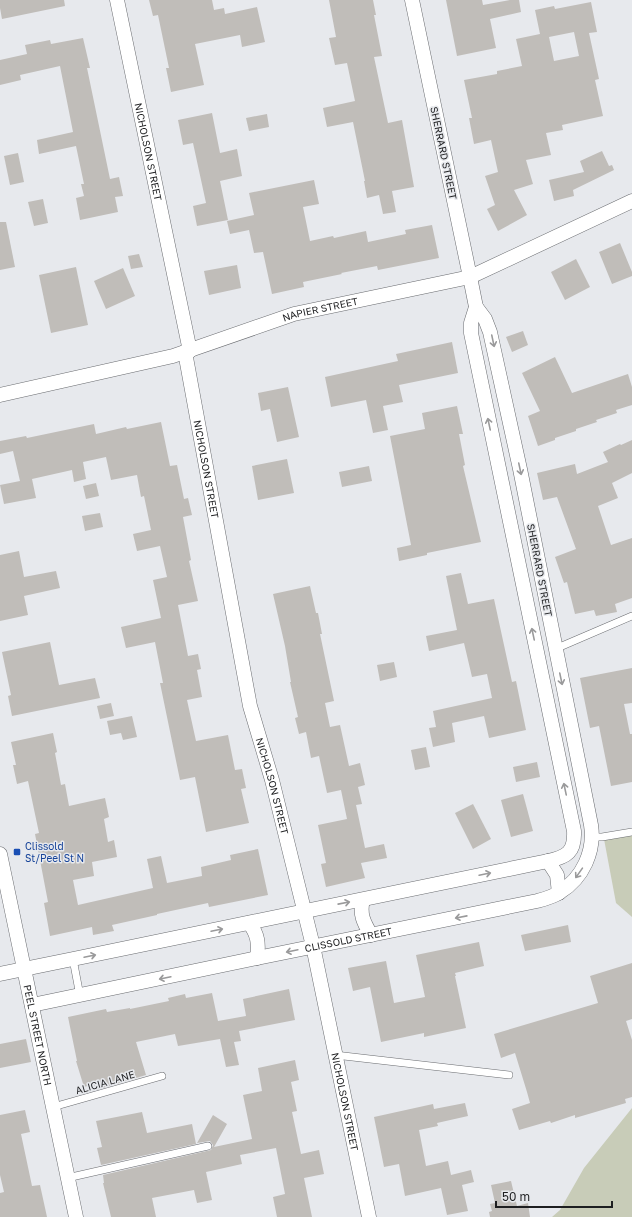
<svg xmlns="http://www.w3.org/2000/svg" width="632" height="1217" viewBox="0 0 632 1217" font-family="'Golos Text',sans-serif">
  <rect width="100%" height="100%" fill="#e7e9ed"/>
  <!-- green -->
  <g fill="#c8ccb8">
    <polygon points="632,835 632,917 616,903 604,839"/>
    <polygon points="632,1108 632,1217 552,1217 560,1210 584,1168"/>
  </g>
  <!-- building -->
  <g fill="#c0bdb9" fill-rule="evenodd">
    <polygon points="0,0 64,0 65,6 2,19 0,8"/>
    <polygon points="149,0 212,0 214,10 224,8 225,14 257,7 265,42 242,47 240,35 195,44 204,85 171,92 166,68 169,68 158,15 153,16"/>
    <polygon points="329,0 373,0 376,15 374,15 382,56 374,57 388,123 402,120 414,187 392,191 396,212 383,214 379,195 367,198 364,181 365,181 353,122 327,127 323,108 355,101 347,63 335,65 329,38 336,37"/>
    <polygon points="446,0 482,0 483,5 510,0 519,0 521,12 490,19 496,48 457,56"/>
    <path d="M591,2L597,32L589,33L599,79L595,80L603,116L562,125L563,130L546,133L551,155L526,160L533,184L514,190L527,215L498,231L487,209L495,205L485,176L498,172L491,140L474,144L469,118H472L464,80L497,74V71L522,66L516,39L540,34L535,10L554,6L555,9ZM574,32L579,56L554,61L549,37Z"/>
    <polygon points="83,38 90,68 87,68 110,179 119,177 123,196 115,197 118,212 80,220 76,198 84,196 81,184 84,184 76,146 39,154 37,140 73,132 60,66 20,75 21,80 0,85 0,60 27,54 25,45 50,40 51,44"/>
    <polygon points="212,113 220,153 237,149 242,176 220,181 228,220 197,226 193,206 206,203 193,143 183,145 178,120"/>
    <polygon points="267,114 269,127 249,131 246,118"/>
    <polygon points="602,151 609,166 612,165 614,170 573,190 574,196 554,201 549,180 584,172 580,161"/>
    <polygon points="18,153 24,182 10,185 4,156"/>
    <polygon points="314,180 319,204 303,207 310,241 333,236 334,238 366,231 368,242 406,234 405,230 432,225 439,258 378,270 377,266 341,273 342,274 303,282 304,287 272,294 263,252 254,253 249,230 230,234 227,221 254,215 249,193"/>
    <polygon points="43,199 48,223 34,226 28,202"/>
    <polygon points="0,222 6,222 15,267 0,270"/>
    <polygon points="620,243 632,272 632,276 612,284 599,252"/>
    <polygon points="139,254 143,267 131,269 128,256"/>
    <polygon points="576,259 590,287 565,300 551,272"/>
    <polygon points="237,265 241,288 209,295 204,271"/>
    <polygon points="76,267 88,325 51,333 39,275"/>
    <polygon points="123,268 135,296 106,309 94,281"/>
    <polygon points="523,331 528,345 512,352 506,337"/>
    <polygon points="452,342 458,373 399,385 403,402 383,406 388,430 373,433 366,400 331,407 325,377 398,361 396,354"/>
    <polygon points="555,357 572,393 628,374 632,387 632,405 616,410 617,413 596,420 597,422 576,429 576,431 555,438 555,440 538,446 528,416 540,411 522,373"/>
    <polygon points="288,387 299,437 277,442 270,409 261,411 258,393"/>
    <polygon points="457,406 463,434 459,434 465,465 463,466 481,542 427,553 427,555 399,561 397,548 411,545 390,436 425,429 422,413"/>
    <polygon points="161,422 170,466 177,465 184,499 188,498 192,515 183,517 191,560 189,561 198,601 178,605 188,656 198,654 201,669 197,670 202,697 187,700 196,741 228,735 235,770 242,769 246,788 241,789 249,823 206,832 195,777 180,780 160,683 163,683 155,642 126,648 121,627 161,618 153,580 167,577 160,546 137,551 133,534 151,530 144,496 141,497 137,475 111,480 106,457 83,462 86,479 74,482 72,470 32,479 36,498 4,504 0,485 20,481 13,451 0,454 0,441 26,436 27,438 94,424 96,434 126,427 127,429"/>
    <polygon points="632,440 632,473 612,483 618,498 598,506 611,545 632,538 632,598 615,604 617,612 596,616 594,610 575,614 567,582 564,583 555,557 576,549 557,497 543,500 537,473 575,464 577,474 608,462 603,452 620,444 621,445"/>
    <polygon points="287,459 294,493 258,500 252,466"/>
    <polygon points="369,466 372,481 342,487 339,472"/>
    <polygon points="96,483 99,496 86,499 83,486"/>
    <polygon points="100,513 103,527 85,531 82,516"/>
    <polygon points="19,551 24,577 56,571 60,588 24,596 28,615 0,621 0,555"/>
    <polygon points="461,573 468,604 494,599 512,682 516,681 526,730 489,738 484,716 452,723 455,742 433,747 429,728 436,727 433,711 492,698 487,674 472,677 464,643 429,651 426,636 457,630 446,576"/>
    <polygon points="310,586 316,613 318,613 322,634 320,634 334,701 325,703 330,727 340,725 349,766 360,763 365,785 358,787 362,804 356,805 365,848 384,844 387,858 361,863 365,878 326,887 321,864 326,863 318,825 347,819 341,790 327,793 319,756 311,758 306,732 299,734 295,718 298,717 290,682 291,682 285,646 273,594"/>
    <polygon points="50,642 59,685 95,678 100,698 12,716 8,696 11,695 2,652"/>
    <polygon points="394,662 397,677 380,681 377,665"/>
    <polygon points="632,668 632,703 624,704 630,734 632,734 632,782 611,786 599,726 590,728 580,678"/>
    <polygon points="111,703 114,716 100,719 97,706"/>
    <polygon points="132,716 137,737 123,740 121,733 110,735 107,721"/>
    <polygon points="53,733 57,752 55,753 61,785 65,784 69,806 105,798 109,817 104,819 108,842 114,840 117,857 92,862 94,876 73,880 78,905 153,888 147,859 161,856 167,883 202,876 201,867 231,860 230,855 258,849 268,895 209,907 208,903 157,914 157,915 112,925 114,931 93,935 92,927 50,936 44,903 48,902 35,834 39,833 28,781 17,784 13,765 16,765 11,742"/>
    <polygon points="426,747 430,767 415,770 411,750"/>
    <polygon points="537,762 540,777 516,782 513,767"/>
    <polygon points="523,794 533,831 511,837 501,800"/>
    <polygon points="473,804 491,839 473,849 455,813"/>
    <polygon points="568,925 571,942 525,951 521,935"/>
    <polygon points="479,942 484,966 455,973 456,976 455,976 466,1028 424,1037 424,1033 381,1042 370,987 353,991 348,968 386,961 394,1003 425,997 416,955"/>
    <polygon points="632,963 632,1019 626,1021 632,1040 632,1097 625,1099 626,1103 575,1118 575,1115 551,1123 550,1121 519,1130 512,1109 530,1103 527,1092 515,1053 501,1058 494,1034 598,1003 590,976"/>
    <polygon points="289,989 295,1020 239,1031 241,1041 234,1042 239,1065 226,1067 220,1039 178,1046 175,1034 136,1042 146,1075 96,1090 94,1084 84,1087 76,1061 77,1061 68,1017 106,1009 107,1012 130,1008 130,1009 169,1001 168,998 185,994 186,998 212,993 218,1021 246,1016 243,999"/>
    <polygon points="26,1039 31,1062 0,1068 0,1044"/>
    <polygon points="295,1060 299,1080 291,1082 297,1111 292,1112 301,1154 319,1150 324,1174 304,1178 312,1217 277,1217 273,1197 285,1194 276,1148 240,1155 242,1164 206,1172 212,1200 197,1203 194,1190 152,1198 156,1217 111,1217 103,1183 104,1183 103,1175 211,1150 213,1145 210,1141 197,1143 213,1115 227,1124 214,1147 252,1139 243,1095 262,1091 258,1068"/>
    <polygon points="465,1103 468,1116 437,1123 438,1126 419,1130 426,1166 448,1161 451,1175 471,1170 474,1182 462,1185 468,1211 447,1215 441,1188 405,1196 399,1164 384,1167 374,1117 433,1104 434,1109"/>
    <polygon points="25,1110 30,1132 21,1134 32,1186 40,1185 47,1217 0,1217 0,1193 4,1192 0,1175 0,1115"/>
    <polygon points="142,1112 147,1133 192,1124 196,1144 101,1165 97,1148 102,1147 96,1121"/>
    <polygon points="511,1181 517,1206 528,1203 530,1217 490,1217 489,1212 492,1211 490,1204 495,1203 491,1185"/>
  </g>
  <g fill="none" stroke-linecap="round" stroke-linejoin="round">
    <!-- lane casing -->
    <g stroke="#6a6c70" stroke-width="8">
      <g id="lane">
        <polyline points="555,649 632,616"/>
        <polyline points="593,837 602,837 632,832"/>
        <polyline points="73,959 80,996"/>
        <polyline points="335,1055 509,1075"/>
        <polyline points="53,1107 162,1076"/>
        <polyline points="67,1178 208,1146"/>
      </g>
    </g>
    <!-- street casing -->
    <g stroke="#6a6c70" stroke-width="15">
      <g id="street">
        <path id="s1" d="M117,0L190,351"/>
        <path id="s2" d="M185,352L250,706L272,780L313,946L369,1217"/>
        <path id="s3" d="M0,395L173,356L294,314L470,277L632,201"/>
        <path id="s4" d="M0,854L76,1217"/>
        <polyline points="548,861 557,875 559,893"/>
        <path d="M363,900C359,914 364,923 371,935"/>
        <path d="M249,923C258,934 259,944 257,958"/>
        <path d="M0,974L73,959L548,861C567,857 575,852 574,831L471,333V323L476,307L470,277L412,0"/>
        <path id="s5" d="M32,1005L257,958L537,901C545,899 553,897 560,892C583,878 595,851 591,825L520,469L490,332L485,319L476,307"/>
      </g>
    </g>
    <!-- lane -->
    <use href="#lane" stroke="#fff" stroke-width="7"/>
    <!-- street -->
    <use href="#street" stroke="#fff" stroke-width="14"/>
  </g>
  <!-- one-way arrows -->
  <defs><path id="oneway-shaft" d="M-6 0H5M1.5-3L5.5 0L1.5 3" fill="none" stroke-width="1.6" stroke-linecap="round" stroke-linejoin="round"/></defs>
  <g stroke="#9a9a9b">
    <use href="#oneway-shaft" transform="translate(493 341) rotate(78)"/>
    <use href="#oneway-shaft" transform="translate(489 424) rotate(-102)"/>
    <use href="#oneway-shaft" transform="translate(520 469) rotate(78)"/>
    <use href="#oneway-shaft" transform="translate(533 634) rotate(-102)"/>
    <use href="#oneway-shaft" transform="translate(561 679) rotate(78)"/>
    <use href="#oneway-shaft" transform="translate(565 789) rotate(-102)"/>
    <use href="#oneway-shaft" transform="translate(579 873) rotate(125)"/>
    <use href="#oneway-shaft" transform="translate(485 874) rotate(-12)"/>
    <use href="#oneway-shaft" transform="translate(344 903) rotate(-11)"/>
    <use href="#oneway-shaft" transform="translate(461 917) rotate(169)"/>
    <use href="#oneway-shaft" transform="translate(217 930) rotate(-12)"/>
    <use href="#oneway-shaft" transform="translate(292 951) rotate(168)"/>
    <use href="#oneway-shaft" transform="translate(90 956) rotate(-12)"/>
    <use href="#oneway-shaft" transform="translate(165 978) rotate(168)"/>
  </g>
  <!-- markers -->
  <rect fill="#1a4fb4" stroke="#e7e9ed" stroke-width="1.5" x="13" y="848" width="8" height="8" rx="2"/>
  <g text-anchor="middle" stroke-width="3" stroke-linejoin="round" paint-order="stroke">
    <!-- street labels -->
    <g font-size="10" fill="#1e1f21" stroke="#e7e9ed">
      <text dy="4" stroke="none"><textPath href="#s1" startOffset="155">NICHOLSON STREET</textPath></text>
      <text transform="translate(444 153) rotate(78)" y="4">SHERRARD STREET</text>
      <text dy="4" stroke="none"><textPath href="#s3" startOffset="332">NAPIER STREET</textPath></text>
      <text dy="4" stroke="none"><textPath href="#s2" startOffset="119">NICHOLSON STREET</textPath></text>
      <text transform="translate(540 570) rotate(79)" y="4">SHERRARD STREET</text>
      <text dy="4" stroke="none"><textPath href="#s2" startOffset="443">NICHOLSON STREET</textPath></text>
      <text dy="4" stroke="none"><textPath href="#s5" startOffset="323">CLISSOLD STREET</textPath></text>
      <text dy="4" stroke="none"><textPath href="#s4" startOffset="185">PEEL STREET NORTH</textPath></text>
      <text transform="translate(105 1082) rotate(-16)" y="4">ALICIA LANE</text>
      <text dy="4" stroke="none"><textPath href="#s2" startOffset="767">NICHOLSON STREET</textPath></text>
    </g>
    <!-- transit labels -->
    <g font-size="10" fill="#164399" stroke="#e7e9ed" text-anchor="start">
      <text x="25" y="850">Clissold<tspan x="25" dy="12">St/Peel St N</tspan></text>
    </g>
  </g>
  <!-- scale -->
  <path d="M496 1201v6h116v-6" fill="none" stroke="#1e1f21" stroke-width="2"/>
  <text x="502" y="1201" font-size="12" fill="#1e1f21" stroke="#e7e9ed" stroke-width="3" paint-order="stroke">50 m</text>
</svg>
